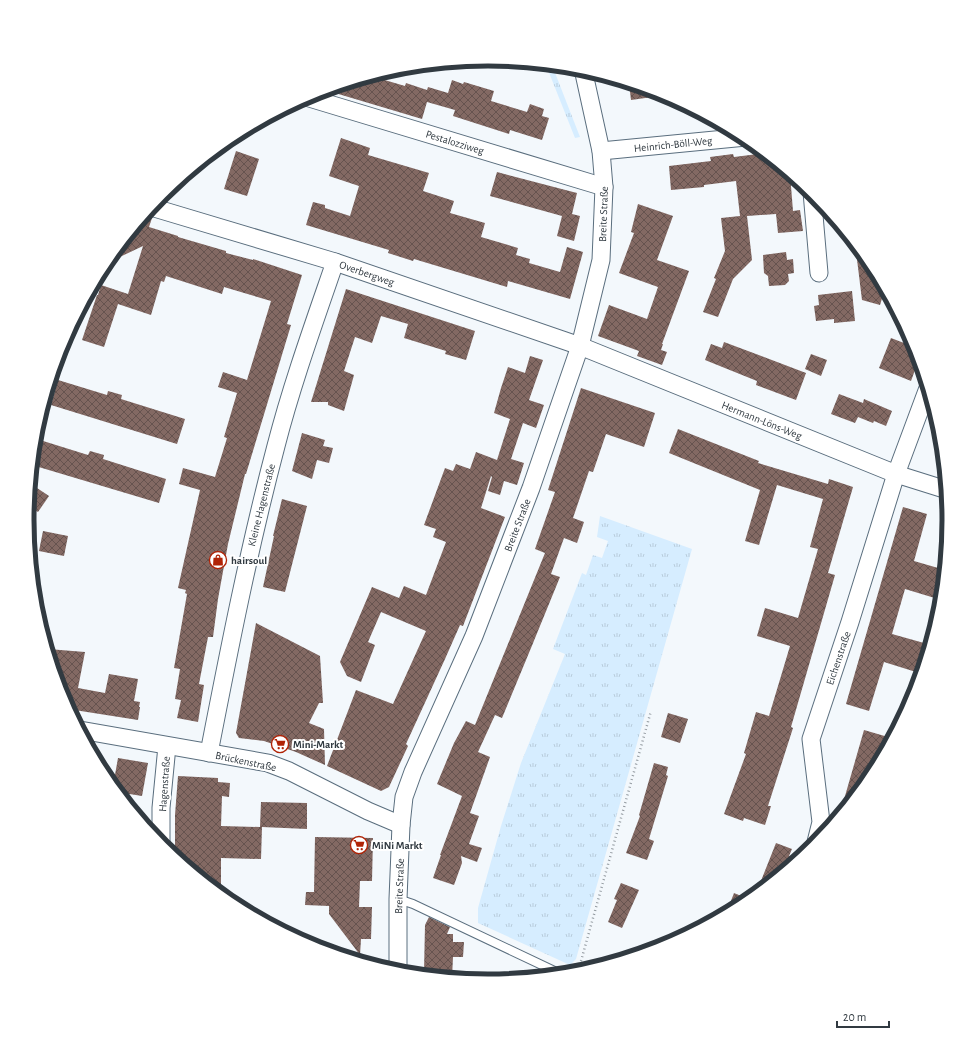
<svg xmlns="http://www.w3.org/2000/svg" width="977" height="1041" viewBox="0 0 977 1041" font-family="'Alegreya Sans',sans-serif">
  <defs>
    <pattern id="grass-tufts" width="24" height="20" patternUnits="userSpaceOnUse"><rect width="24" height="20" fill="#d6edff"/><path d="M3 7l-1-3M5 7V3M7 7l1-3M15 17l-1-3M17 17v-4M19 17l1-3" fill="none" stroke="#b8ccdc"/></pattern>
    <pattern id="building-cross-hatch" width="8" height="8" patternUnits="userSpaceOnUse"><rect width="8" height="8" fill="#836963"/><path d="M0 0l8 8M0 8l8-8" fill="none" stroke="#66534f"/></pattern>
  </defs>
  <rect width="100%" height="100%" fill="#f3f8fc"/>
  <!-- grass -->
  <g fill="url(#grass-tufts)">
    <polygon points="546,65 552,65 580,137 575,138"/>
    <polygon points="600,516 692,549 576,959 570,965 478,923 478,908 501,826 521,763 565,654 553,649 582,573 586,575 593,555 602,558 608,541 597,537"/>
  </g>
  <!-- building -->
  <g fill="url(#building-cross-hatch)">
    <polygon points="371,76 405,86 406,83 427,90 428,87 448,93 452,80 463,84 464,82 494,91 491,101 527,112 530,104 544,109 542,116 549,118 542,140 510,130 509,134 453,116 455,110 427,102 422,119 325,90"/>
    <polygon points="629,83 665,94 667,95 631,100"/>
    <polygon points="341,138 370,148 368,155 429,173 423,191 454,201 450,213 485,223 481,237 518,248 516,255 530,259 529,263 560,272 567,247 583,252 570,299 508,281 507,287 414,259 413,261 388,253 389,250 306,225 313,202 325,205 325,208 350,216 359,186 329,176"/>
    <polygon points="236,151 259,159 247,196 224,189"/>
    <polygon points="765,153 790,174 793,211 800,210 803,231 778,233 776,214 747,216 752,260 733,279 718,317 703,312 716,279 714,278 725,251 721,218 740,216 736,181 704,185 704,187 671,190 669,166 711,161 710,157 733,154 734,157"/>
    <polygon points="497,172 577,193 572,214 580,216 574,241 557,236 562,216 490,196"/>
    <polygon points="638,204 673,216 657,260 689,271 662,344 663,344 661,350 667,352 662,365 637,356 639,351 598,336 609,305 647,319 658,287 619,273 634,233 631,232"/>
    <polygon points="145,215 152,218 149,227 178,236 178,237 226,251 226,253 253,260 253,259 302,275 287,324 291,325 246,474 245,474 228,544 218,599 213,637 208,637 199,684 204,685 198,722 177,718 181,700 175,699 180,669 174,668 187,594 185,593 186,590 178,588 200,490 179,484 183,468 215,477 227,438 224,437 237,393 218,387 223,372 247,380 271,301 224,287 222,294 166,276 164,282 161,281 151,315 118,304 104,347 82,340 97,295 98,295 101,285 128,294 143,246 105,264"/>
    <polygon points="855,243 872,264 885,289 880,305 862,300"/>
    <polygon points="786,252 787,260 793,259 794,273 788,274 789,281 785,285 769,286 768,276 764,273 763,255"/>
    <polygon points="346,289 475,331 466,360 445,354 446,351 404,338 408,324 381,316 372,343 355,337 344,371 354,375 344,411 328,405 328,402 311,402"/>
    <polygon points="852,291 855,321 834,323 834,319 816,321 814,306 819,305 818,295"/>
    <polygon points="908,331 915,344 919,359 911,381 879,368 891,338 904,343"/>
    <polygon points="724,342 806,373 796,400 756,385 757,381 705,360 711,344 722,348"/>
    <polygon points="811,354 827,360 821,376 805,369"/>
    <polygon points="530,356 543,360 529,400 544,405 536,428 523,423 511,459 524,463 517,485 504,481 500,495 488,491 492,477 491,476 481,508 505,517 463,626 460,625 445,659 406,744 408,746 389,787 381,791 327,766 356,690 393,704 426,631 381,612 368,642 375,645 361,682 347,676 340,662 372,587 399,598 404,586 426,595 446,542 433,537 436,529 424,525 445,468 453,471 456,464 470,469 476,452 497,460 510,419 494,413 501,388 508,367 525,373"/>
    <polygon points="58,380 107,395 108,391 122,395 121,399 185,419 177,444 51,405"/>
    <polygon points="581,388 655,413 644,447 606,434 593,472 589,471 573,518 584,522 577,543 564,538 551,574 560,577 531,648 502,718 495,715 478,752 490,757 470,813 479,816 469,844 482,848 477,862 461,856 462,863 454,885 433,878 441,855 440,855 462,796 437,784 454,743 466,721 475,725 545,553 535,549 555,492 548,490"/>
    <polygon points="839,394 863,403 864,399 892,411 886,426 874,421 873,423 858,417 855,423 831,414"/>
    <polygon points="678,429 759,461 758,463 828,484 829,479 853,487 828,573 835,575 791,727 793,728 768,806 771,806 765,825 744,818 743,821 724,814 746,754 744,753 756,712 769,716 790,646 757,636 765,608 798,618 818,549 810,547 823,499 777,485 759,545 745,541 760,490 669,453"/>
    <polygon points="302,433 325,440 323,446 333,448 329,463 317,460 312,479 292,471"/>
    <polygon points="40,440 88,455 90,451 104,455 103,459 166,479 159,503 32,465"/>
    <polygon points="31,484 49,496 38,512 28,506"/>
    <polygon points="282,499 307,506 285,592 263,587 274,536 273,536"/>
    <polygon points="903,507 927,514 914,561 945,570 944,578 938,599 905,589 892,634 924,643 916,672 884,662 869,711 846,704"/>
    <polygon points="43,531 68,536 64,556 39,551"/>
    <polygon points="256,623 320,656 323,703 319,703 309,723 324,729 325,765 296,752 264,741 239,738 236,733"/>
    <polygon points="48,649 85,652 78,688 105,693 109,674 138,679 134,701 140,702 139,707 140,707 138,720 68,709 62,697"/>
    <polygon points="668,713 688,719 680,743 661,737"/>
    <polygon points="864,730 888,737 882,758 872,778 839,817"/>
    <polygon points="118,758 148,763 142,796 117,792 113,786"/>
    <polygon points="654,763 668,767 666,775 668,776 649,839 654,841 647,860 626,853 640,816 639,815"/>
    <polygon points="178,776 218,778 218,782 230,783 229,797 222,796 221,826 260,827 261,802 307,803 307,829 262,827 261,859 221,858 221,895 175,857 175,815"/>
    <polygon points="315,837 373,838 372,881 360,881 359,907 372,907 371,939 361,939 360,955 329,914 329,906 305,905 306,892 314,892"/>
    <polygon points="776,843 792,849 789,856 793,857 789,868 755,896"/>
    <polygon points="621,883 639,890 622,928 608,922 617,900 614,899"/>
    <polygon points="734,893 751,900 736,909 729,906"/>
    <polygon points="429,917 450,927 447,934 453,934 453,942 464,942 463,957 453,957 452,978 436,977 436,972 424,972 425,925"/>
  </g>
  <g fill="none" stroke-linecap="round" stroke-linejoin="round">
    <!-- service casing -->
    <g stroke="#5a6e7e" stroke-width="10">
      <polyline id="service" points="398,899 413,904 563,975"/>
    </g>
    <!-- minor casing -->
    <g stroke="#5a6e7e" stroke-width="19">
      <g id="minor">
        <polyline points="306,97 604,187"/>
        <polyline points="601,151 746,137"/>
        <polyline points="812,192 819,273"/>
        <polyline points="151,207 335,262 580,346 896,474 947,490"/>
        <polyline points="80,730 268,763 289,771 368,811 401,825"/>
        <path d="M209,753C229,650 249,548 276,446C292,384 314,323 335,262"/>
        <polyline points="161,846 161,808 167,746"/>
        <polyline points="815,846 821,822 811,739 850,622 896,474 928,388"/>
        <polyline points="398,973 398,899 401,825 404,797 413,772 474,636 531,488 580,346 601,260 604,187 601,151 583,69"/>
      </g>
    </g>
    <!-- path -->
    <polyline stroke="#949ba1" stroke-width="2.5" stroke-dasharray="1 3" stroke-linecap="butt" points="573,970 581,961 651,711"/>
    <!-- service -->
    <use href="#service" stroke="#fff" stroke-width="8"/>
    <!-- minor -->
    <use href="#minor" stroke="#fff" stroke-width="17"/>
  </g>
  <!-- icons -->
  <defs>
    <g id="shop-ring" transform="scale(0.9)"><circle r="9.5" fill="#fff" stroke="#b02306" stroke-width="1.5"/><path d="M-5-2.5h2.3a2.7 3.5 0 0 1 5.4 0H5L5.5 6h-11ZM-1.5-2.5h3a1.5 2.3 0 0 0-3 0Z" fill="#b02306"/></g>
    <g id="supermarket-ring" transform="scale(0.9)"><circle r="9.5" fill="#fff" stroke="#b02306" stroke-width="1.5"/><path d="M-6-5.5h2.5l.6 2H6L4.5 2H-2.5L-4.4-4H-6ZM-1.5 3.2a1.3 1.3 0 1 0 .1 0ZM3 3.2a1.3 1.3 0 1 0 .1 0Z" fill="#b02306"/></g>
  </defs>
  <g fill-rule="evenodd">
    <use href="#shop-ring" x="218" y="560"/>
    <use href="#supermarket-ring" x="280" y="744"/>
    <use href="#supermarket-ring" x="359" y="845"/>
  </g>
  <g text-anchor="middle" stroke-width="4" stroke-linejoin="round" paint-order="stroke">
    <!-- street labels -->
    <g font-size="11" fill="#313a41" stroke="#fff">
      <text transform="translate(455 142) rotate(17)" y="4">Pestalozziweg</text>
      <text transform="translate(673 144) rotate(-6)" y="4">Heinrich-Böll-Weg</text>
      <text transform="translate(603 214) rotate(-88)" y="4">Breite Straße</text>
      <text transform="translate(367 273) rotate(19)" y="4">Overbergweg</text>
      <text transform="translate(762 420) rotate(22)" y="4">Hermann-Löns-Weg</text>
      <text transform="translate(261 505) rotate(-76)" y="4">Kleine Hagenstraße</text>
      <text transform="translate(517 525) rotate(-69)" y="4">Breite Straße</text>
      <text transform="translate(838 658) rotate(-71)" y="4">Eichenstraße</text>
      <text transform="translate(246 761) rotate(12)" y="4">Brückenstraße</text>
      <text transform="translate(164 784) rotate(-86)" y="4">Hagenstraße</text>
      <text transform="translate(399 886) rotate(-88)" y="4">Breite Straße</text>
    </g>
    <!-- poi labels -->
    <g font-size="11" font-weight="bold" fill="#313a41" stroke="#fff" text-anchor="start">
      <text x="231" y="564">hairsoul</text>
      <text x="293" y="748">Mini-Markt</text>
      <text x="372" y="849">MiNi Markt</text>
    </g>
  </g>
  <!-- crop -->
  <path d="M0 0H977V1041H0ZM34 520a454 454 0 1 1 908 0a454 454 0 1 1-908 0Z" fill="#fff" fill-rule="evenodd"/>
  <path fill="none" stroke="#313a41" stroke-width="5" d="M34 520a454 454 0 1 1 908 0a454 454 0 1 1-908 0Z"/>
  <!-- scale -->
  <path d="M837 1021v6h52v-6" fill="none" stroke="#313a41" stroke-width="2"/>
  <text x="843" y="1021" font-size="12" fill="#313a41" stroke="#ffffff" stroke-width="3" paint-order="stroke">20 m</text>
</svg>
